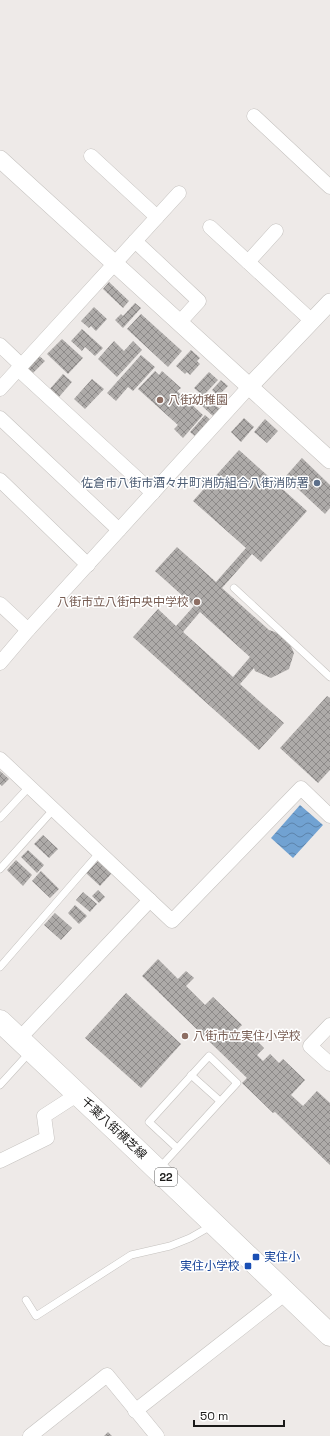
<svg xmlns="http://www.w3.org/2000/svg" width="330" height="1436" viewBox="0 0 330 1436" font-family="'Space Grotesk','Noto Sans JP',sans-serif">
  <defs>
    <pattern id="water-waves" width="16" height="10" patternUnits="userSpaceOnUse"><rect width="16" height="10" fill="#71a2d2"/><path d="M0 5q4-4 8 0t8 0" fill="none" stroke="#5c83aa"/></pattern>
    <pattern id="building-cross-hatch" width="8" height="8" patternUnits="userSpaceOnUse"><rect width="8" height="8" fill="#aeaba9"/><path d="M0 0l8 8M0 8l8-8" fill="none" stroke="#8d8a89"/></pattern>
  </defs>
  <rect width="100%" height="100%" fill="#eeeae8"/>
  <!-- water -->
  <polygon fill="url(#water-waves)" points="300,805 323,825 293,858 271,838"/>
  <!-- building -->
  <g fill="url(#building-cross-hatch)" fill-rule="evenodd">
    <polygon points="109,282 129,301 123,308 103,289"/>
    <polygon points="135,303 141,308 123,328 115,320 121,314 123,316"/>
    <polygon points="94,307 107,319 96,331 91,326 89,328 81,321"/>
    <polygon points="141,314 182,351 168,367 127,329"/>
    <polygon points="82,329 103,348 95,356 85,347 82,351 71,341"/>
    <polygon points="62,339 83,358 68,374 47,354"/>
    <polygon points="114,341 124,351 133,341 142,350 117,377 98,359"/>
    <polygon points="191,350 200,358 197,361 200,364 190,375 187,372 185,374 176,366"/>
    <polygon points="36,353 45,361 32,374 24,367"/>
    <polygon points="141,355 155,367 133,391 128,387 116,401 107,393"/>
    <polygon points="155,371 159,375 162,371 181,388 177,391 203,415 183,438 174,429 178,425 138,389"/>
    <polygon points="209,372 218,380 203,396 194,388"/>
    <polygon points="63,374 72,382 58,398 49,390"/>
    <polygon points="92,379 104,389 85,409 74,399"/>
    <polygon points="221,380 228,386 218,396 212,390"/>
    <polygon points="209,399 220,409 213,416 202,406"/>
    <polygon points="205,415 213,422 198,439 190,432"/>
    <polygon points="244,418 254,427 241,442 231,432"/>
    <polygon points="265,419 278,431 267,443 254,432"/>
    <path d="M239,450L307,511L261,562L252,554L222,588L269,630L286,636L294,653L289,669L271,678L255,671L254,668L240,684L284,723L259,750L133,637L158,609L176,626L194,606L155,571L177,547L216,582L246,548L193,501ZM200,612L250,657L233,677L183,632Z"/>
    <polygon points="302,458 330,485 330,508 325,514 285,477"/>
    <polygon points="327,696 330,698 330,770 318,783 280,748"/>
    <polygon points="0,771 9,779 2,786 0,784"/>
    <polygon points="43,835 58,849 49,858 34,844"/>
    <polygon points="28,850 44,865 37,873 21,857"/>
    <polygon points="16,860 32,875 23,886 7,870"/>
    <polygon points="99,860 112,873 100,886 86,873"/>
    <polygon points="41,871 59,889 50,898 32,881"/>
    <polygon points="98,890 105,897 99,903 92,896"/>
    <polygon points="83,892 97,904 90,912 76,900"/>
    <polygon points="75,905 87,916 79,924 68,913"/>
    <polygon points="55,913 72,928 61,940 44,925"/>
    <polygon points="158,959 178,979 186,971 194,978 186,986 205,1005 213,997 242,1025 234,1033 243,1041 250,1034 264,1048 257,1055 263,1061 270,1054 279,1063 283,1059 305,1080 291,1095 303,1106 317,1091 330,1103 330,1165 275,1112 273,1113 242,1083 247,1078 142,976"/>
    <polygon points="126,993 181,1044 141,1088 85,1038"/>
    <polygon points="108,1432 112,1436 104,1436"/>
  </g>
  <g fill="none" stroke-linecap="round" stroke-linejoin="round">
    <!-- service casing -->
    <g stroke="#c5c2bf" stroke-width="8">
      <g id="service">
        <polyline points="234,588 330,677"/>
        <polyline points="0,818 29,787"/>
        <polyline points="0,869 53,810"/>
        <polyline points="0,967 100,852"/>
        <polyline points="191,1075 220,1101"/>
        <polyline points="0,1085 30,1052"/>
        <polyline points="159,1168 164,1163 237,1083 209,1056 149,1122 177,1148"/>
        <polyline points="26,1300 36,1316 131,1255 170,1246 190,1238 211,1226"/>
      </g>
    </g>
    <!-- minor casing -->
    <g stroke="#c5c2bf" stroke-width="15">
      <g id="minor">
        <polyline points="254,116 330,187"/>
        <polyline points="91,156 157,217"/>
        <polyline points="210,227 312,321"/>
        <polyline points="135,241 199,301 179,323"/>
        <polyline points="248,262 276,231"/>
        <polyline points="0,345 21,365"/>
        <polyline points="18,369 153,493"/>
        <polyline points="0,389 179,193"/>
        <polyline points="0,418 119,530"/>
        <polyline points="0,480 88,565"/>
        <polyline points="0,604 28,630"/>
        <polyline points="0,663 28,630 249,387"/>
        <polyline points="0,759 172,921 301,788 330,816"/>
        <polyline points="330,1025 310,1046 330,1064"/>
        <polyline points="19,1039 150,900"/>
        <polyline points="0,1161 47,1138 44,1116 78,1094"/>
        <polyline points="135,1411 287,1292"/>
        <polyline points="30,1436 107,1375 157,1436"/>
      </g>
    </g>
    <!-- tertiary casing -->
    <g stroke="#c5c2bf" stroke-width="18">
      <g id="tertiary">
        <polyline points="0,159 330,460"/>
        <polyline points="249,387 330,302"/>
      </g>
    </g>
    <!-- primary casing -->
    <g stroke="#c5c2bf" stroke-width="23">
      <polyline id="primary" points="0,1021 120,1134 330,1335"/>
    </g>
    <!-- service -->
    <use href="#service" stroke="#fff" stroke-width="7"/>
    <!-- minor -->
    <use href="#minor" stroke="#fff" stroke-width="14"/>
    <!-- tertiary -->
    <use href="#tertiary" stroke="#fff" stroke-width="17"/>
    <!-- primary -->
    <use href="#primary" stroke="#fff" stroke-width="22"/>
  </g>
  <!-- markers -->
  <g fill="#8d6e63" stroke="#fff" stroke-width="1.5">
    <circle cx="160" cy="400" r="4"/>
    <circle cx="197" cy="602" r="4"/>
    <circle cx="185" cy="1036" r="4"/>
  </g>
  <circle fill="#5c6f8a" stroke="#fff" stroke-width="1.5" cx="317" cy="483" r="4"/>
  <g fill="#1a4fb4" stroke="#fff" stroke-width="1.5">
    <rect x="252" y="1253" width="8" height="8" rx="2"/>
    <rect x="244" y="1262" width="8" height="8" rx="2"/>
  </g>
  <g text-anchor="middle" stroke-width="3" stroke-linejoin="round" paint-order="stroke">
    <!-- shield labels -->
    <rect fill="#fff" stroke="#5f5f5e" stroke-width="1" x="155" y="1168" width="22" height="18" rx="3"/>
    <g font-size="11" font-weight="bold" fill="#1b1a19">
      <text x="166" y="1181">22</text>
    </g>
    <!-- education labels -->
    <g font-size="12" fill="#785e54" stroke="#fff" text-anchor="start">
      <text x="168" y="404">八街幼稚園</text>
      <text x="189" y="606" text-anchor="end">八街市立八街中央中学校</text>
      <text x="193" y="1040">八街市立実住小学校</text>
    </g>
    <!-- service labels -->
    <g font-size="12" fill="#4e5e75" stroke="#fff" text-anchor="end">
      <text x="309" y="487">佐倉市八街市酒々井町消防組合八街消防署</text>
    </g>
    <!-- street labels -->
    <g font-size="12" fill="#1b1a19" stroke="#fff">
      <text transform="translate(114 1128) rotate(43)" y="4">千葉八街横芝線</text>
    </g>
    <!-- transit labels -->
    <g font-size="12" fill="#164399" stroke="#fff" text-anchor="start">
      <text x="264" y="1261">実住小</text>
      <text x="240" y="1270" text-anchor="end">実住小学校</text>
    </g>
  </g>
  <!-- scale -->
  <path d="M194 1420v6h90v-6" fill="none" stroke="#1b1a19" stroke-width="2"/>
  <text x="200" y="1420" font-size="12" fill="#1b1a19" stroke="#ffffff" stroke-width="3" paint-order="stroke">50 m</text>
</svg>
